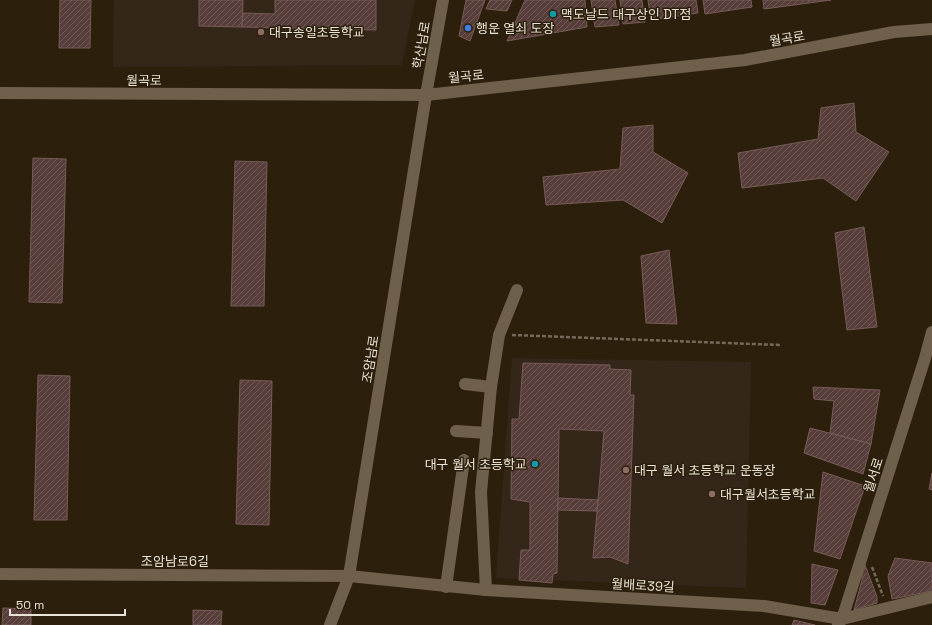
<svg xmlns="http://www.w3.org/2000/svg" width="932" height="625" viewBox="0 0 932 625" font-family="'Space Grotesk','Noto Sans KR',sans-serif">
  <defs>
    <pattern id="building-hatch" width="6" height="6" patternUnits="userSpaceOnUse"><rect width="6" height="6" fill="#573e3a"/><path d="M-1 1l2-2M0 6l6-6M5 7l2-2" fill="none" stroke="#6f5a56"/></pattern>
  </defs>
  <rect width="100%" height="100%" fill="#2c200c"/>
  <!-- education -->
  <g fill="#35261a">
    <polygon points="114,0 415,0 402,65 113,67"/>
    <polygon points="512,358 751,362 746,588 496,578"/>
  </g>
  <!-- building -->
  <g fill="url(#building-hatch)" stroke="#775b57">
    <polygon points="60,0 91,0 90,48 59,48"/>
    <polygon points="199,0 243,0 242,27 199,26"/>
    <polygon points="275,0 376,0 376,30 242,27 243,13 275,14"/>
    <polygon points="466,0 485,0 470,41 459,36"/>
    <polygon points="490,0 512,0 507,11 486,9"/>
    <polygon points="525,0 585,0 587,27 507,41"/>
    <polygon points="591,0 615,0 619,25 595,27"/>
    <polygon points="620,0 642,0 645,22 623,24"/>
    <polygon points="648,0 696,0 698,13 651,20"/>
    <polygon points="703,0 751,0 752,7 705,14"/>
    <polygon points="763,0 831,0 764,9"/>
    <polygon points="854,103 856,132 889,152 856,201 823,178 742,188 738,153 818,139 821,108"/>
    <polygon points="653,125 653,152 688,173 662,223 623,200 546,205 543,177 620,169 623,128"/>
    <polygon points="33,158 66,159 62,303 29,302"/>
    <polygon points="235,161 267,162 264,306 231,306"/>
    <polygon points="864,227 877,327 847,330 835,233"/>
    <polygon points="669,250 677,324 646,323 641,256"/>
    <polygon points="523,363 610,365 610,369 631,370 630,395 634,395 628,564 610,557 593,558 604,431 559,429 557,573 553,574 552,583 519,580 521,550 530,550 530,502 511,499 512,419 519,419"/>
    <polygon points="38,375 70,376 67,520 34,520"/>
    <polygon points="240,380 272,381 269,525 236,524"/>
    <polygon points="813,387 880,390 871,444 830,433 834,401 814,399"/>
    <polygon points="810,428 871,444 863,474 804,453"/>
    <polygon points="823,472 865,486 840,559 814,551"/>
    <polygon points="932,473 932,490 929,489"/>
    <polygon points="558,498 598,500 597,511 558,510"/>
    <polygon points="895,558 932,563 932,591 892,599 888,576"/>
    <polygon points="812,564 838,570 825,605 811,603"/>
    <polygon points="865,565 877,597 877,603 854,610 862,580 862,575"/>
    <polygon points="3,608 31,609 31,625 2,625"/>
    <polygon points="193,610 222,611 221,625 193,625"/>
    <polygon points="794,620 815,625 792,625"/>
  </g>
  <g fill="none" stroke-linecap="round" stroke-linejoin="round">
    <!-- path -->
    <g stroke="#756a5a" stroke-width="2.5" stroke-dasharray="4 2" stroke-linecap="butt">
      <polyline points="512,335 780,345"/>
      <polyline points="872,567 883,596"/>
    </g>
    <!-- street -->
    <g stroke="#6e604b" stroke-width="12">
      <polyline points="465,384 491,387"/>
      <polyline points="456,431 487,433"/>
      <polyline points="0,574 349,576"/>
      <polyline points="446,587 464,460"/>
      <polyline points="486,590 481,492 491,387 499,335 517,290"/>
    </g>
    <!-- secondary -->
    <g stroke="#6e604b" stroke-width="12">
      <polyline points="0,93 426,95 745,60 894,32 932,29"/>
      <polyline points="349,576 486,590 764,606 842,619 932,597"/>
      <polyline points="838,624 842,619 925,358 932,332"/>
      <polyline points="330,625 349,576 426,95 443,0"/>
    </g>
  </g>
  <!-- markers -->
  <g fill="#0f9aa8" stroke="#2c200c" stroke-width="1.5">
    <circle cx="553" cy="14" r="4"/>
    <circle cx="535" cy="464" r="4"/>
  </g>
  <circle fill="#3f7fe0" stroke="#2c200c" stroke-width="1.5" cx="468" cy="28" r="4"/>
  <g fill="#8d6e63" stroke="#2c200c" stroke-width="1.5">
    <circle cx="261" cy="32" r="4"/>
    <circle cx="626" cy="470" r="4"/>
    <circle cx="712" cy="494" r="4"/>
  </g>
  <g text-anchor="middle" stroke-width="3" stroke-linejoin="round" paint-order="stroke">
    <!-- poi labels -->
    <g font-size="13" fill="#ebe3d7" stroke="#2c200c" text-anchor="start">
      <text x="561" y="19">맥도날드 대구상인 DT점</text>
      <text x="476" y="33">행운 열쇠 도장</text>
      <text x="269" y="37">대구송일초등학교</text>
      <text x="527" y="469" text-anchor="end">대구 월서 초등학교</text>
      <text x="634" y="475">대구 월서 초등학교 운동장</text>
      <text x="720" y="499">대구월서초등학교</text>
    </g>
    <!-- street labels -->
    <g font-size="13" fill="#ebe3d7" stroke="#2c200c">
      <text transform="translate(787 38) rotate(-10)" y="5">월곡로</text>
      <text transform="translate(421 45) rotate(-80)" y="5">학산남로</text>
      <text transform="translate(466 76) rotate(-6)" y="5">월곡로</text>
      <text x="144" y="85">월곡로</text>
      <text transform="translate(370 359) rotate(-81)" y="5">조암남로</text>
      <text transform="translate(873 475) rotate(-72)" y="5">월서로</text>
      <text x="175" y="566">조암남로6길</text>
      <text transform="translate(643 585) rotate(3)" y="5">월배로39길</text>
    </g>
  </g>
  <!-- scale -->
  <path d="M10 609v6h115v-6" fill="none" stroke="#ebe3d7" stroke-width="2"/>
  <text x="16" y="609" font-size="12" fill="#ebe3d7" stroke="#2c200c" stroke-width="3" paint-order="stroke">50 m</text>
</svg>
